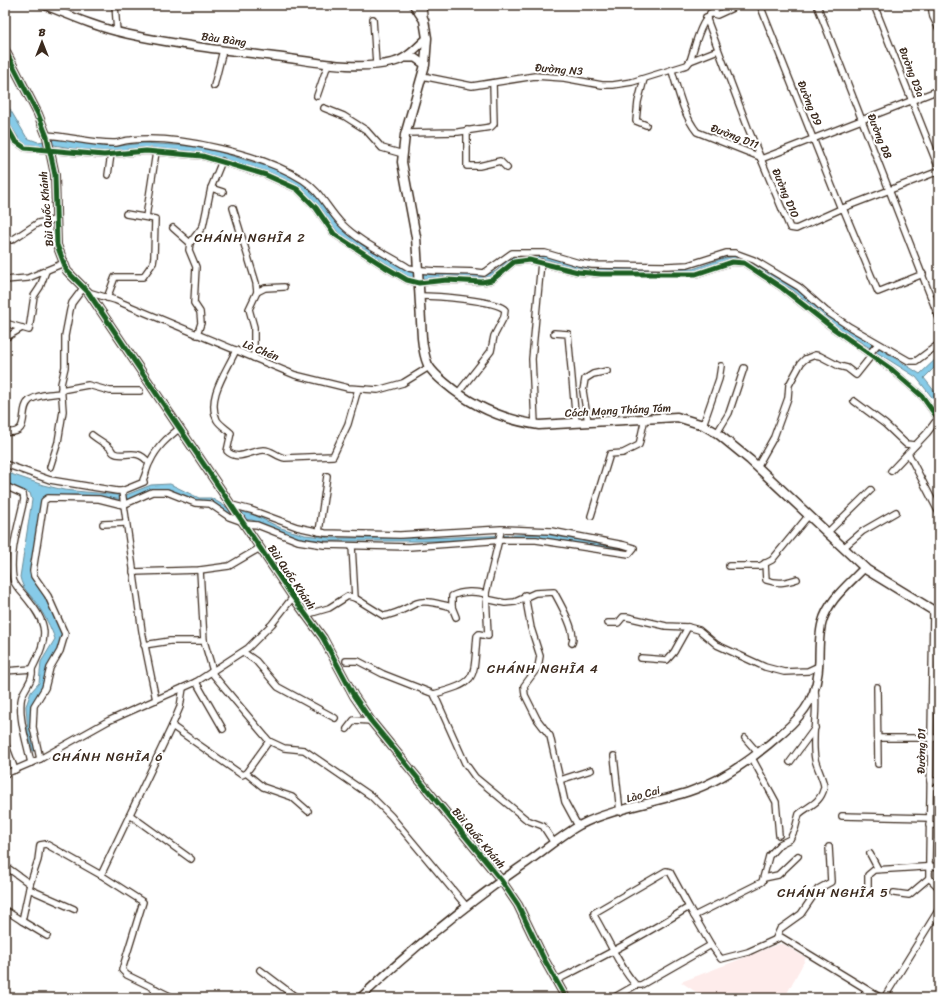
<svg xmlns="http://www.w3.org/2000/svg" width="944" height="1003" viewBox="0 0 944 1003" font-family="Sriracha,sans-serif">
  <rect width="100%" height="100%" fill="#fff"/>
  <filter id="ink" filterUnits="userSpaceOnUse"><feTurbulence type="fractalNoise" baseFrequency=".025" numOctaves="2"/><feDisplacementMap in="SourceGraphic" scale="8" xChannelSelector="R" yChannelSelector="G"/><feConvolveMatrix kernelMatrix="1 2 1 2 8 2 1 2 1" color-interpolation-filters="sRGB"/></filter>
  <g filter="url(#ink)">
    <!-- built -->
    <polygon fill="#feeceb" points="779,944 783,944 806,958 786,995 781,998 705,998 681,982"/>
    <!-- water -->
    <g fill="#87cbe8" stroke="#698b97">
      <polygon points="5,101 27,138 38,142 56,139 119,146 143,143 203,147 272,168 305,182 345,229 412,271 489,274 496,271 512,256 520,254 550,256 589,268 608,269 693,269 724,258 740,256 796,286 838,322 920,374 939,356 939,363 924,378 939,397 939,406 916,377 835,326 793,290 740,261 694,273 588,273 549,260 521,259 490,279 452,277 412,279 341,236 307,194 296,185 274,175 199,154 105,154 54,145 32,148 23,145 5,117"/>
      <path d="M5,472L43,485L64,490L118,495H126L151,485L170,484L199,498H211L228,508L254,515L281,528L305,535L331,538H424L545,534L630,550L629,551L550,539L523,538L428,541H326L293,537L252,520L233,518L221,510L154,489L127,500L74,495L45,497L41,503L31,568L62,634L60,647L51,661L47,670L44,686L33,705L37,751H33L28,733L26,706L31,692L39,683L41,662L55,639C51,627 44,615 37,604C29,593 23,590 20,577L32,500L30,493L5,484Z"/>
    </g>
    <g fill="none" stroke-linecap="round" stroke-linejoin="round">
      <!-- minor casing -->
      <g stroke="#3b2a1e" stroke-width="8">
        <g id="minor">
          <polyline points="115,5 117,32"/>
          <polyline points="423,5 424,18"/>
          <polyline points="760,5 841,209"/>
          <polyline points="817,5 939,318"/>
          <polyline points="874,5 939,169"/>
          <polyline points="931,5 933,17 939,29"/>
          <polyline points="710,13 717,15 739,5"/>
          <polyline points="706,17 748,128 790,228 796,229 843,208 939,171"/>
          <polyline points="373,19 376,64"/>
          <polyline points="690,61 718,50"/>
          <path d="M672,71C678,91 684,116 697,132L760,157"/>
          <path d="M422,76L472,86L535,76L564,78L602,85H613L632,82L687,65L690,61C697,40 701,14 723,5"/>
          <polyline points="644,79 638,102 636,121 646,125"/>
          <polyline points="214,86 223,50"/>
          <polyline points="317,96 328,64"/>
          <polyline points="324,108 344,116 366,130 382,148 403,154"/>
          <polyline points="5,123 15,141 25,148 104,155 146,151 202,156 266,175 297,189 316,208 334,234 385,267 407,280 419,283 447,280 482,282 492,280 514,262 529,260 578,272 601,274 696,274 732,262 744,263 782,288 834,329 891,369 922,396 939,420"/>
          <polyline points="467,130 467,166 479,166 500,161 507,168"/>
          <polyline points="406,133 458,132 491,127 494,124 493,83"/>
          <path d="M46,135C69,136 93,144 116,143C121,142 126,140 131,140C177,135 263,154 303,180C320,191 327,208 341,223C359,242 387,254 409,268C433,274 459,269 484,273L512,253H545L579,263L592,265L667,266L688,265L726,253H735L754,260L799,287L826,311L850,327L909,361H916L939,344"/>
          <polyline points="761,159 939,90"/>
          <polyline points="108,175 111,154"/>
          <polyline points="211,188 222,161"/>
          <polyline points="233,208 256,283 257,292 249,309 254,327 254,358"/>
          <polyline points="843,208 878,292 923,274"/>
          <polyline points="146,217 156,152"/>
          <polyline points="173,228 190,243 189,250 196,267 194,303 200,312 201,323 197,335"/>
          <polyline points="5,237 12,240 38,223 55,220"/>
          <polyline points="190,243 203,226 211,188 223,192"/>
          <polyline points="5,280 28,278 64,263"/>
          <polyline points="88,292 115,300 295,375 348,388 378,390 403,383 429,367"/>
          <polyline points="257,292 265,288 284,287"/>
          <path d="M419,296C434,296 497,300 505,310L504,317L494,336L491,351L458,393"/>
          <polyline points="107,298 115,277 143,277 153,263 154,257 155,219 126,214"/>
          <polyline points="5,323 29,330 34,296 40,287 46,271"/>
          <polyline points="554,333 568,334 576,423"/>
          <polyline points="5,338 22,328"/>
          <path d="M236,350C227,371 206,397 217,420C220,425 227,429 231,433L227,451C238,462 251,450 264,450C272,450 277,457 285,458L333,456L348,424L358,389"/>
          <polyline points="870,353 878,344"/>
          <polyline points="61,390 88,385 110,391 140,391"/>
          <polyline points="854,401 885,424 906,444 915,445"/>
          <polyline points="588,422 583,391 585,379 593,374 607,371"/>
          <polyline points="535,424 532,359 541,262"/>
          <polyline points="703,425 719,379 721,366"/>
          <path d="M5,432C33,435 17,410 30,400C39,394 51,394 61,393"/>
          <polyline points="717,433 729,413 744,368"/>
          <path d="M92,435C98,440 105,443 110,448C112,450 112,452 114,453C123,459 136,446 149,463"/>
          <polyline points="908,453 939,513"/>
          <path d="M5,464L50,480L117,491H122L144,482L143,480C146,474 147,467 150,462C157,447 167,438 180,428"/>
          <polyline points="50,467 58,442 63,411 61,384 65,367 65,336 70,310 72,303 84,287"/>
          <polyline points="757,467 774,437 788,398 789,385 801,363 805,359 815,355 820,356 839,366 847,368 856,375 872,355"/>
          <polyline points="891,471 927,433 939,417"/>
          <path d="M5,486L23,494L24,499C19,524 9,552 13,578C13,584 20,590 24,595C49,625 49,635 32,669"/>
          <polyline points="122,491 142,631 156,700"/>
          <polyline points="232,505 251,510 297,527 325,533 400,535 501,529 551,531 624,545 634,548 629,554 536,540 503,540 409,547 324,545 298,541 257,525 245,524"/>
          <polyline points="591,516 610,454 623,453 639,445 645,418"/>
          <polyline points="103,524 126,523"/>
          <polyline points="319,532 327,476"/>
          <polyline points="827,533 871,490"/>
          <path d="M352,546L355,598L384,616C397,614 406,608 417,603C426,599 443,605 452,607L456,617"/>
          <polyline points="843,548 863,531 896,512"/>
          <path d="M765,563L766,580C778,584 785,583 797,579"/>
          <polyline points="729,566 760,566 772,560 809,515"/>
          <polyline points="200,570 204,641 213,671"/>
          <polyline points="133,572 200,570 229,566 260,548"/>
          <polyline points="525,595 531,628 540,656 538,667 524,686 525,695 537,719 550,736 565,802 578,826"/>
          <path d="M486,599L505,603L515,602L535,593L554,592C560,603 577,632 572,643"/>
          <path d="M452,607V596C462,591 476,591 486,594"/>
          <polyline points="933,611 929,859 929,878 939,888"/>
          <polyline points="305,615 329,608 348,596 355,598"/>
          <polyline points="608,623 618,623 623,617 627,617 666,626 688,627 699,630 717,645 765,667 784,672 808,671 819,666"/>
          <polyline points="144,645 170,641 204,641"/>
          <polyline points="243,652 256,661 278,687 335,718"/>
          <polyline points="641,658 667,660 674,652 688,627"/>
          <path d="M346,661H358L383,674L434,694C479,682 473,679 477,636L479,634L488,636L486,593L501,531"/>
          <path d="M5,671L32,669C34,682 22,689 21,701C19,721 27,743 31,763"/>
          <polyline points="211,672 269,741 284,748 304,750 371,796 391,816 467,907"/>
          <polyline points="196,682 223,729"/>
          <polyline points="877,687 878,764"/>
          <polyline points="434,694 465,763 475,777 527,820 543,826 554,843"/>
          <polyline points="172,726 242,775 246,773 269,741"/>
          <polyline points="347,729 354,720 371,721"/>
          <polyline points="745,738 758,753"/>
          <polyline points="879,738 939,738"/>
          <polyline points="5,743 15,770"/>
          <polyline points="614,756 620,812"/>
          <polyline points="752,758 776,802 779,835"/>
          <polyline points="40,759 33,727 34,706 45,688 50,668 60,651 65,634 48,596 34,576 33,571 44,501 48,498 99,499 123,505 152,492 167,492 195,503 210,504 229,517 243,522"/>
          <polyline points="790,762 815,728"/>
          <polyline points="246,773 263,787 292,797 308,811"/>
          <polyline points="5,774 40,759 108,721 196,682 248,648 272,624 293,597"/>
          <polyline points="560,780 591,770"/>
          <polyline points="930,781 939,781"/>
          <polyline points="130,815 191,859"/>
          <polyline points="842,816 929,818"/>
          <polyline points="929,825 939,825"/>
          <polyline points="870,854 878,869"/>
          <polyline points="5,866 30,884 38,860 40,845 46,844 101,875 172,726 180,707 183,688"/>
          <polyline points="101,875 143,902 122,970 127,975 174,998"/>
          <polyline points="764,878 778,875 798,856"/>
          <polyline points="30,884 22,921 47,936"/>
          <polyline points="29,889 74,909"/>
          <polyline points="894,893 909,895 929,878"/>
          <polyline points="868,894 868,875 874,870 939,866"/>
          <polyline points="5,910 22,921"/>
          <path d="M694,916L762,882L769,856L780,844L790,839L795,829L799,814C809,805 820,804 824,788C825,782 816,766 815,759C811,736 818,714 815,690"/>
          <polyline points="776,938 780,929 801,914 818,889 831,882 829,847"/>
          <polyline points="711,945 721,959 748,952 781,937 881,998"/>
          <polyline points="260,970 297,998"/>
          <path d="M557,980C601,958 646,934 689,907L670,872L666,871L594,913L595,917C607,937 621,970 636,985H641L711,945L689,907"/>
          <polyline points="152,998 156,989"/>
          <polyline points="613,998 636,985"/>
          <polyline points="862,998 867,990"/>
          <polyline points="884,998 939,909"/>
        </g>
      </g>
      <!-- tertiary casing -->
      <g stroke="#3b2a1e" stroke-width="10">
        <g id="tertiary">
          <path d="M44,5C71,16 98,28 127,34C177,45 229,51 279,57C317,62 356,71 394,62C407,59 417,47 427,38"/>
          <polyline points="5,50 38,114 47,137 55,175 57,245 67,271 88,292 293,597 323,638 354,696 371,721 501,880 518,905 544,959 566,998"/>
          <polyline points="405,58 415,58 425,65"/>
          <path d="M360,998C413,948 469,902 529,861C546,849 562,835 580,825C611,809 654,803 688,792C724,780 754,758 782,733C807,712 818,694 819,661C819,649 819,634 822,623C828,600 849,584 864,568"/>
        </g>
      </g>
      <!-- secondary casing -->
      <g stroke="#3b2a1e" stroke-width="11">
        <path id="secondary" d="M414,5L424,20L427,38L425,65L405,135L402,162L416,237L422,338C423,348 424,356 428,365C432,372 439,378 445,383C472,406 504,420 539,425L677,417L703,425L717,433L750,460L867,570L939,614"/>
      </g>
      <!-- minor -->
      <use href="#minor" stroke="#fff" stroke-width="5.5"/>
      <!-- tertiary -->
      <use href="#tertiary" stroke="#fff" stroke-width="7"/>
      <!-- secondary -->
      <use href="#secondary" stroke="#fff" stroke-width="8"/>
      <!-- cycleway casing -->
      <g stroke="#fff" stroke-width="8">
        <g id="cycleway">
          <polyline points="5,50 38,114 47,137 55,175 57,245 67,271 88,292 293,597 323,638 354,696 371,721 501,880 518,905 544,959 566,998"/>
          <polyline points="5,123 15,141 25,148 104,155 146,151 202,156 266,175 297,189 316,208 334,234 385,267 407,280 419,283 447,280 482,282 492,280 514,262 529,260 578,272 601,274 696,274 732,262 744,263 782,288 834,329 891,369 922,396 939,420"/>
        </g>
      </g>
      <!-- cycleway -->
      <use href="#cycleway" stroke="#1b5e20" stroke-width="5"/>
    </g>
  </g>
  <g text-anchor="middle" stroke-width="4" stroke-linejoin="round" paint-order="stroke">
    <!-- street labels -->
    <g font-size="11" fill="#3b2a1e" stroke="#fff">
      <text transform="translate(224 39) rotate(8)" y="4">Bàu Bàng</text>
      <text transform="translate(559 69) rotate(5)" y="4">Đường N3</text>
      <text transform="translate(912 72) rotate(69)" y="4">Đường D3a</text>
      <text transform="translate(810 103) rotate(68)" y="4">Đường D9</text>
      <text transform="translate(735 136) rotate(21)" y="4">Đường D11</text>
      <text transform="translate(880 136) rotate(68)" y="4">Đường D8</text>
      <text transform="translate(786 193) rotate(67)" y="4">Đường D10</text>
      <text transform="translate(46 209) rotate(-95)" y="4">Bùi Quốc Khánh</text>
      <text transform="translate(261 350) rotate(22)" y="4">Lò Chén</text>
      <text transform="translate(618 410) rotate(-3)" y="4">Cách Mạng Tháng Tám</text>
      <text transform="translate(292 577) rotate(56)" y="4">Bùi Quốc Khánh</text>
      <text transform="translate(921 751) rotate(-89)" y="4">Đường D1</text>
      <text transform="translate(643 794) rotate(-16)" y="4">Lào Cai</text>
      <text transform="translate(479 838) rotate(50)" y="4">Bùi Quốc Khánh</text>
    </g>
    <!-- quarter labels -->
    <g font-size="13" letter-spacing="1" fill="#3b2a1e" stroke="#fff">
      <text x="250" y="242">CHÁNH NGHĨA 2</text>
      <text x="543" y="673">CHÁNH NGHĨA 4</text>
      <text x="108" y="761">CHÁNH NGHĨA 6</text>
      <text x="833" y="897">CHÁNH NGHĨA 5</text>
    </g>
  </g>
  <!-- margin -->
  <rect width="944" height="1003" fill="none" stroke="#fff" stroke-width="20"/>
  <rect x="10" y="10" width="924" height="983" fill="none" stroke="#3b2a1e" stroke-width="1.5" filter="url(#ink)"/>
  <!-- north arrow -->
  <g transform="translate(42 42)" stroke="#ffffff" stroke-width="3" paint-order="stroke">
  <path d="M0-3L7 15L0 10L-7 15Z" fill="#3b2a1e"/>
  <text y="-6" font-size="11" font-weight="bold" text-anchor="middle" fill="#3b2a1e">B</text>
  </g>
</svg>
